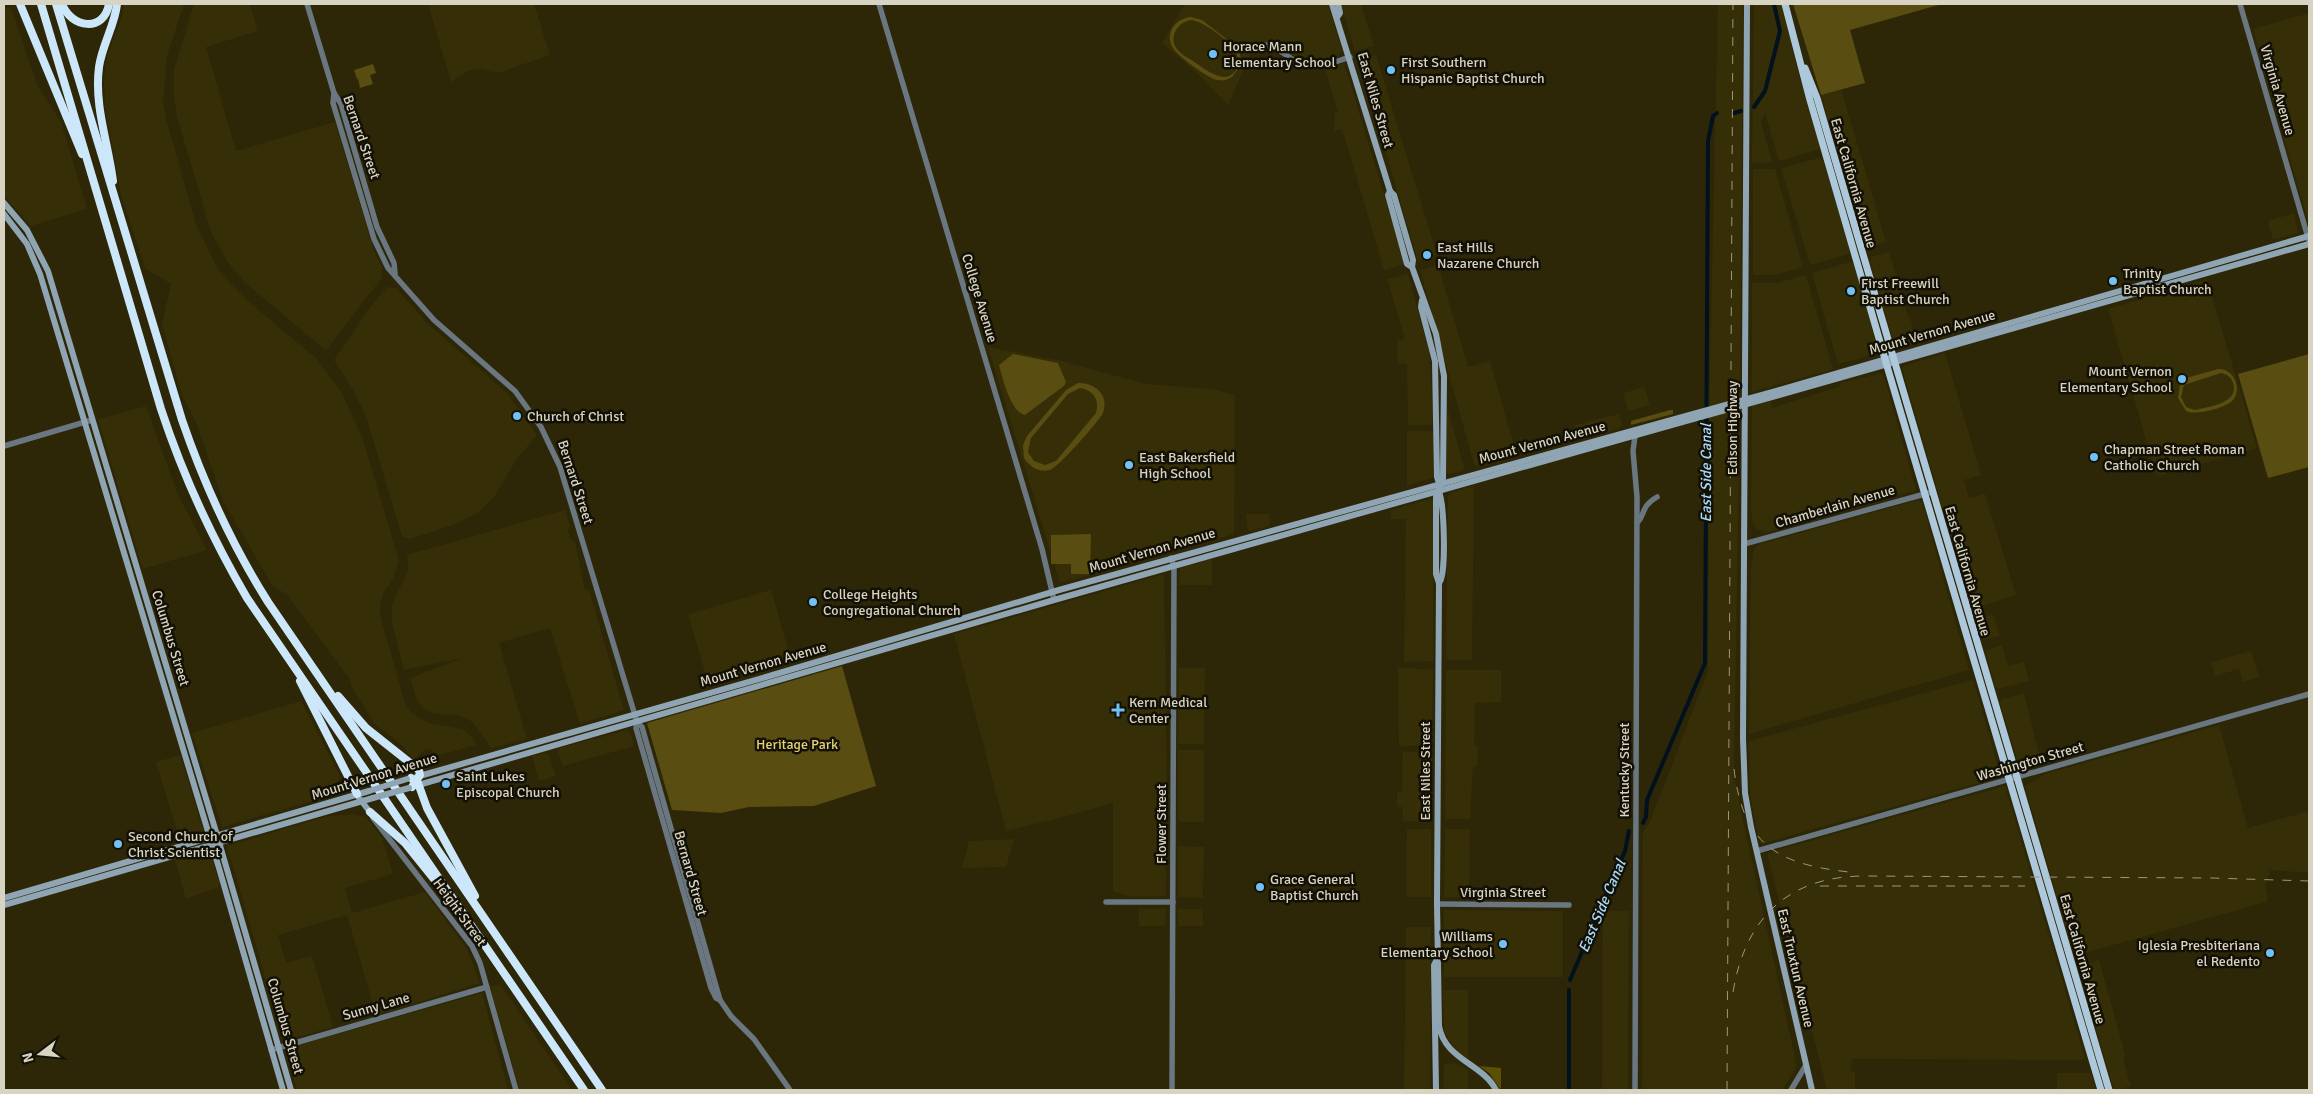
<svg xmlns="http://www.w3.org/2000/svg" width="2313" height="1094" viewBox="0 0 2313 1094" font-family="Signika,sans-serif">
  <rect width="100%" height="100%" fill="#2d2708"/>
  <!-- built -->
  <g fill="#362e06">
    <polygon points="124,4 184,4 167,56 163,102 167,122 196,224 216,266 224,277 249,302 317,359 342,393 363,439 399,561 393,579 384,592 380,605 380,615 405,703 413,714 428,723 463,729 472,737 476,745 440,755 429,749 424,750 418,756 421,764 413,759 402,745 374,723 351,686 350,680 287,595 272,585 223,501 197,425 182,395 162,324 171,284 145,268 121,195 105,107 104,78 107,56 122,17"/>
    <polygon points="194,4 250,4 258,31 206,47 236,151 335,122 374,251 382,267 381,279 327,349 323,348 244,282 227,261 211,232 177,117 174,97 174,70"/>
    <polygon points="428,4 534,4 550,55 498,73 480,69 468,71 451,82"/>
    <polygon points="1185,4 1328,4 1342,51 1337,56 1312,63 1300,59 1273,43 1259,43 1252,51 1228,105 1195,71 1162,43"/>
    <polygon points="1341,4 1361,4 1374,46 1355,51"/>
    <polygon points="1718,4 1743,4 1740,394 1734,779 1797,1067 1782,1090 1642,1090 1643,832 1650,822 1708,671 1709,405"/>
    <polygon points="1754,4 1782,4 1797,69 1820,147 1817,150 1779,161 1765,113 1761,122 1772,162 1752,163"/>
    <polygon points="11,8 38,87 61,122 87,209 31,226 4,196 4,9"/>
    <polygon points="2309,13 2309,225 2253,29"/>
    <polygon points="1376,55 1437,255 1418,261 1359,62"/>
    <polygon points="1344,63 1405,264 1388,269 1384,270 1342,129 1334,131 1335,112 1338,113 1325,69"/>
    <polygon points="1841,89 1886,242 1869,247 1865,245 1821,95"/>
    <polygon points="1819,158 1823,160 1850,251 1848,254 1810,265 1781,168"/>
    <polygon points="1753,169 1775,169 1803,267 1775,275 1753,275"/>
    <polygon points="2294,213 2298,233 2273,240 2268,221"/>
    <polygon points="1889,252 1908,316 1910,316 1915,343 1898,348 1895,346 1870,261 1872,257"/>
    <polygon points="1850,262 1854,265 1879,353 1838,364 1812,273"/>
    <polygon points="1438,265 1468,367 1490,361 1517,456 1478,467 1474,464 1420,270"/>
    <polygon points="1408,274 1429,351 1433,422 1431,425 1408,425 1407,364 1398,363 1397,340 1405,339 1387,279"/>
    <polygon points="1806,275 1833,369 1752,392 1752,283 1776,283"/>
    <polygon points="2207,279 2257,448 2159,476 2156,474 2108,309"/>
    <polygon points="387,287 396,288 427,323 507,393 537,435 517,459 494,497 479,512 456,524 410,539 402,536 366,416 352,388 334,360 368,310"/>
    <polygon points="988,347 1061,361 1146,384 1212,389 1235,395 1234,534 1060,583"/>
    <polygon points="1945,353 1981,475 1964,480 1969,498 1985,494 2016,595 1972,609 1902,368 1904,366"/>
    <polygon points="1883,373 1916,490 1768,532 1757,529 1752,521 1751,503 1752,406 1771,401 1772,408 1841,386 1840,383"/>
    <polygon points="1644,387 1650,405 1628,411 1623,393"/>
    <polygon points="146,406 178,495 207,550 143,569 98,419"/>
    <polygon points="1447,407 1464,467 1462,471 1450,474 1447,473"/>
    <polygon points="1619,414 1622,425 1620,428 1582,439 1578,437 1575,425"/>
    <polygon points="1407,431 1431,431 1434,434 1434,477 1407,486"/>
    <polygon points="1569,434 1569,442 1548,448 1545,440"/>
    <polygon points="1474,486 1472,660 1449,660 1446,657 1448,496 1450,493"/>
    <polygon points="1430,499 1433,500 1433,661 1404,662 1406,519 1391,519 1391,510"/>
    <polygon points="1918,500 1922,502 1969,670 1749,734 1751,569 1754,549 1760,544"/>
    <polygon points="565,510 570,526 568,530 571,540 575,542 583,581 585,589 589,590 624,710 580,724 550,628 499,643 527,739 491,748 473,722 459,716 431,713 422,707 416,698 410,678 463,658 404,670 392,623 392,604 405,577 408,569 407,555"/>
    <polygon points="1246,514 1270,514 1269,526 1248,531"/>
    <polygon points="1212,559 1212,585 1179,585 1180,568"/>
    <polygon points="1164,574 1167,794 1166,896 1131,897 1113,891 1113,803 1060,818 1006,831 954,634"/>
    <polygon points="771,590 792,662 709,686 688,614"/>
    <polygon points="1993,614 2000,636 1982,640 1975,619"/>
    <polygon points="2002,645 2008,666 2024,662 2029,681 1999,689 1995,687 1986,651"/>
    <polygon points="2251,651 2259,677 2243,682 2239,669 2215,676 2211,662"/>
    <polygon points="1398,667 1433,670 1432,743 1429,745 1399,746"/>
    <polygon points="1179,668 1205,668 1204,744 1178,744"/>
    <polygon points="1446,670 1501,670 1501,702 1475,703 1474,745 1478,745 1477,766 1473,767 1470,819 1445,819"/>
    <polygon points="1972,680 1974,682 2000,774 1981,780 1982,782 1760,844 1750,794 1749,741"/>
    <polygon points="2024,693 2042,766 2023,771 2020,769 2000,702 2002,699"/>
    <polygon points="301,701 340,776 336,789 327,797 222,827 192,733"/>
    <polygon points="2219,725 2248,828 2309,811 2309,873 2271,870 2265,886 2268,898 2266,902 2074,956 2025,786 2045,774"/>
    <polygon points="627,730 630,732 634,746 563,766 558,752 560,748"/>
    <polygon points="1178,750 1204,750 1204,822 1179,822 1178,819"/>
    <polygon points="1403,751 1432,753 1431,821 1403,821 1403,807 1397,807 1397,792 1402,791"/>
    <polygon points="545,753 549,755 556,776 539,781 532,756"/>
    <polygon points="180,755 204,833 180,840 156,762"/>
    <polygon points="2005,786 2085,1058 2082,1060 1852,1059 1851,1071 1855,1072 1855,1090 1827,1090 1767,853"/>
    <polygon points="352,814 366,817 382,838 393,874 345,888 352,913 425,892 467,949 480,983 376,1015 347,915 278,935 286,963 312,956 333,1027 284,1041 227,846 328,816"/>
    <polygon points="1407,829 1431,829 1431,897 1406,897"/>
    <polygon points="1445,829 1470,829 1469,897 1444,897"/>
    <polygon points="1014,839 1006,867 962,868 969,841"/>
    <polygon points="1178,846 1204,847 1203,898 1178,897"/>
    <polygon points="206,852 211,854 220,884 219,887 186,899 175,860"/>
    <polygon points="1139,909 1166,909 1165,926 1139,926"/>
    <rect x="1178" y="909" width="25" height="17"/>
    <polygon points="1444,910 1563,911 1563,977 1444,977"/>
    <polygon points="1603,911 1629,911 1628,1090 1602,1090"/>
    <polygon points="1406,927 1431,927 1430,1090 1404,1090"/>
    <polygon points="2099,960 2125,1054 2124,1063 2131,1086 2117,1090 2114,1090 2079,969 2081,966"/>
    <polygon points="500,984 572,1090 520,1090 491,990 491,987"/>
    <polygon points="1443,990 1468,990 1468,1059 1458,1054 1444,1031"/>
    <polygon points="482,993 508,1090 297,1090 285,1049"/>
    <polygon points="1455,1063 1468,1070 1468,1090 1443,1090 1444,1064"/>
    <polygon points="2057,1073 2091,1073 2096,1090 2057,1090"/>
  </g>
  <!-- green -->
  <g fill="#594d11" fill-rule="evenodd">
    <polygon points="1793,4 1942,4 1850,30 1865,83 1821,95"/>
    <path d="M1191,17L1202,20L1238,48L1242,63L1232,77C1227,80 1223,81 1217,80C1208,78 1177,56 1173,48C1164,33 1176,18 1191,17ZM1191,20C1205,21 1239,47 1239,62C1232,89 1210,73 1196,63C1189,58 1179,54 1175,46C1170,34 1179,22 1191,20Z"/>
    <polygon points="373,64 376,73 370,75 373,84 360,88 358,79 365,77 357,79 354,70"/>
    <path d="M1013,354L1058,363L1066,382L1064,386L1025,415C1011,413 1002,377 999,365Z"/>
    <polygon points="2309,354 2309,467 2268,478 2238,374"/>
    <path d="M2218,369C2233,368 2243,388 2233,400C2226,408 2195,416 2186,411L2178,398L2180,384L2186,378ZM2221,373C2227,374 2231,377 2233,383C2240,403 2208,407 2195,410L2186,407L2181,397L2184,385Z"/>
    <path d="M1078,383C1094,382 1110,395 1103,413C1099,421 1058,468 1050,470C1039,473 1030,467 1024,458L1023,445L1027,436L1066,390ZM1080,388C1093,390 1100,400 1096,413L1056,461L1045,465L1034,461L1028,452L1031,438L1068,394Z"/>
    <polygon points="1670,410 1673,410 1673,414 1631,425 1631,421"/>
    <polygon points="1091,534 1090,574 1071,574 1071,564 1051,564 1051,535"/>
    <polygon points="842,666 876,786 814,806 749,807 721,813 672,810 647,723"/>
  </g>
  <!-- forest -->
  <polygon fill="#5c4e03" points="1479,1066 1501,1068 1501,1090 1489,1073"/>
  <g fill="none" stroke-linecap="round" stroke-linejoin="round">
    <!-- canal -->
    <g stroke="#01111d" stroke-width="4">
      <polyline points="1754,107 1765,91 1780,31 1774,4"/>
      <polyline points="1734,113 1741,111"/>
      <polyline points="1643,823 1646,817 1647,800 1705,663 1708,141 1713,116 1717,113"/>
      <polyline points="1570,980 1625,851 1629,831"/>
      <polyline points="1569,1090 1569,990"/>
    </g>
    <!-- tertiary -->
    <g stroke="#6a7780" stroke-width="5.5">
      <polyline points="307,4 334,93 341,104 377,227 394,263 395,274"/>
      <polyline points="879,4 1042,549 1054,600"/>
      <polyline points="2240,4 2309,241"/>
      <path d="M1261,45C1278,43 1291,63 1307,66C1321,68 1337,61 1350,57"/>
      <polyline points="334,93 333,103 374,239 388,268 434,320 515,391 541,427 560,467 637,722 636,728 711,988 716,998 720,1000 731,1016 754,1039 790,1090"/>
      <polyline points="4,446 92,420"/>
      <path d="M1637,523C1646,514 1640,507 1657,497"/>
      <polyline points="1744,544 1932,492"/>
      <polyline points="1171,558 1174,566 1172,1090"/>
      <polyline points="637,722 642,727 720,1000"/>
      <polyline points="373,818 472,946 480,963 516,1090"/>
      <polyline points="1757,851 2309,694"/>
      <polyline points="1106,902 1173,902"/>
      <polyline points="1437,904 1569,905"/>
      <polyline points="271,1050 487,987"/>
      <polyline points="1635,1090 1637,497 1633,451 1635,436"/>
      <polyline points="1791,1090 1806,1065"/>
    </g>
    <!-- secondary -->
    <g stroke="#90a5b3" stroke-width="6">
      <path d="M1332,4L1390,191L1394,195L1413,260L1412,267L1436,334L1444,376L1443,478L1436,497V574L1439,583L1437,904L1439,1026C1445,1060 1482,1063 1496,1090"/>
      <polyline points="1338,4 1340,13 1338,16"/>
      <polyline points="1747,4 1743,739 1745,793 1751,827 1812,1090"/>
      <polyline points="1390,191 1388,195 1407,264 1412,267"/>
      <polyline points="4,203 27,230 48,271 219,842 291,1090"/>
      <polyline points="4,214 27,244 40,274 219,868 283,1090"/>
      <polyline points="1422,300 1421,307 1435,361 1437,477 1439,483"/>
      <polyline points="1780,390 2309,236"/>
      <polyline points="1779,395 2309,244"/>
      <path d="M1439,492C1444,504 1447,575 1439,583"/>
      <polyline points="416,777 766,677 1059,590 1668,421"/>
      <polyline points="415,786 1054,600 1668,426"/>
      <polyline points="359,798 370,812"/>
      <polyline points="4,898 369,791"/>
      <polyline points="4,905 373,798"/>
      <polyline points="1436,1090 1434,965 1437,959"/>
    </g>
    <!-- primary -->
    <g stroke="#adc8db" stroke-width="7">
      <polyline points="1785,4 1810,100 1887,366 2101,1090"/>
      <polyline points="1805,68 1817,98 2109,1090"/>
    </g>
    <!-- motorway -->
    <g stroke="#cde7fa" stroke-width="8">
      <polyline points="20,4 82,154"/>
      <path d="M41,4L161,409C183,476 212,538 247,598L584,1090"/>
      <path d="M56,4L182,420C204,484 232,545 268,602L602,1090"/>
      <path d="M62,4C71,28 104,33 109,4"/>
      <path d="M113,181C108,142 94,106 99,67C102,45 115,25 117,4"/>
      <polyline points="300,681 357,794"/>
      <polyline points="338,696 366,728 419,770 420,775 412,787"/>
      <polyline points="411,778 418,783 427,808 475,896"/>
      <polyline points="370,812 405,843 434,879"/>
    </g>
    <!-- rail -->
    <g stroke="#9c9781" stroke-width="1" stroke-dasharray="9 9" stroke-linecap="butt">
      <path d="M1734,769C1743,845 1777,864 1849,872"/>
      <polyline points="1820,886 2025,886"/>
      <path d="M1733,992C1745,919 1787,877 1862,876L2212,878L2309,881"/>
      <polyline points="1727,1090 1733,4"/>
    </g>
    <!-- secondary-bridge -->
    <g stroke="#90a5b3" stroke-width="6">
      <polyline points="1668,421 1780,390"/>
      <polyline points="1668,426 1779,395"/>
      <polyline points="369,791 407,779"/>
      <polyline points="373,798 409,788"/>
    </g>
  </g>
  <!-- markers -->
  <g fill="#71c1f5" stroke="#131005" stroke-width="2">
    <circle cx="1213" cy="54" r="5"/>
    <circle cx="1391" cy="70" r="5"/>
    <circle cx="1427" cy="255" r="5"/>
    <circle cx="2113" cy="281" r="5"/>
    <circle cx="1851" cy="291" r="5"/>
    <circle cx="2182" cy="379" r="5"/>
    <circle cx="517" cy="416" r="5"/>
    <circle cx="2094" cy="457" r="5"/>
    <circle cx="1129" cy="465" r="5"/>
    <circle cx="813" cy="602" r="5"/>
    <path d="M1115.5 702.5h5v5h5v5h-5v5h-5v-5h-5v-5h5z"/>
    <circle cx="446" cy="784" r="5"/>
    <circle cx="118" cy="844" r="5"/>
    <circle cx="1260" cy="887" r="5"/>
    <circle cx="1503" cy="944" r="5"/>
    <circle cx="2270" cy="953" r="5"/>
  </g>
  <g text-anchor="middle" stroke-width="5" stroke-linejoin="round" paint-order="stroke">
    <!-- poi labels -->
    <g font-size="14" fill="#d8d4c3" stroke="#131005" text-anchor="start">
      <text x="1223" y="51">Horace Mann<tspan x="1223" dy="16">Elementary School</tspan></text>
      <text x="1401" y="67">First Southern<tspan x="1401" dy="16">Hispanic Baptist Church</tspan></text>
      <text x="1437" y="252">East Hills<tspan x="1437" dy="16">Nazarene Church</tspan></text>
      <text x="2123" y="278">Trinity<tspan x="2123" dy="16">Baptist Church</tspan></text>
      <text x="1861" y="288">First Freewill<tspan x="1861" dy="16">Baptist Church</tspan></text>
      <text x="2172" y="376" text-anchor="end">Mount Vernon<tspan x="2172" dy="16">Elementary School</tspan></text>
      <text x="527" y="421">Church of Christ</text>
      <text x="2104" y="454">Chapman Street Roman<tspan x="2104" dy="16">Catholic Church</tspan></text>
      <text x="1139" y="462">East Bakersfield<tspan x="1139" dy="16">High School</tspan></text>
      <text x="823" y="599">College Heights<tspan x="823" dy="16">Congregational Church</tspan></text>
      <text x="1129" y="707">Kern Medical<tspan x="1129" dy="16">Center</tspan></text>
      <text x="456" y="781">Saint Lukes<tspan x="456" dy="16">Episcopal Church</tspan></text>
      <text x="128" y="841">Second Church of<tspan x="128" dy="16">Christ Scientist</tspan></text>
      <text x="1270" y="884">Grace General<tspan x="1270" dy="16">Baptist Church</tspan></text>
      <text x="1493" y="941" text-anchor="end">Williams<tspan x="1493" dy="16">Elementary School</tspan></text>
      <text x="2260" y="950" text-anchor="end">Iglesia Presbiteriana<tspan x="2260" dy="16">el Redento</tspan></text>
    </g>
    <!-- street labels -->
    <g font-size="14" fill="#d8d4c3" stroke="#131005">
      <text transform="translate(2278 90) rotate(74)" y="5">Virginia Avenue</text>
      <text transform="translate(1376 100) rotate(74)" y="5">East Niles Street</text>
      <text transform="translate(362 137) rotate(71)" y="5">Bernard Street</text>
      <text transform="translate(1854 183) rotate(74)" y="5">East California Avenue</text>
      <text transform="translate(980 298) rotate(73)" y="5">College Avenue</text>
      <text transform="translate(1932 332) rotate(-16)" y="5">Mount Vernon Avenue</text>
      <text transform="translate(1732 428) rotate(-90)" y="5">Edison Highway</text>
      <text transform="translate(1542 442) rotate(-15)" y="5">Mount Vernon Avenue</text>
      <text transform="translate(576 482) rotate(72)" y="5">Bernard Street</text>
      <text transform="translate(1835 506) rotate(-16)" y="5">Chamberlain Avenue</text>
      <text transform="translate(1152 550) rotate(-16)" y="5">Mount Vernon Avenue</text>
      <text transform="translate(1968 571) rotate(74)" y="5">East California Avenue</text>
      <text transform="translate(171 638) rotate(73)" y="5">Columbus Street</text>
      <text transform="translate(763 664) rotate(-16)" y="5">Mount Vernon Avenue</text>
      <text transform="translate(2030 761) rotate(-16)" y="5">Washington Street</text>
      <text transform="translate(1624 770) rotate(-90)" y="5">Kentucky Street</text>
      <text transform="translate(1425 771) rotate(-90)" y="5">East Niles Street</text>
      <text transform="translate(374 776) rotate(-17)" y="5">Mount Vernon Avenue</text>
      <text transform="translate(1161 824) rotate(-90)" y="5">Flower Street</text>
      <text transform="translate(691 873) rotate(74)" y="5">Bernard Street</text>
      <text x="1503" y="897">Virginia Street</text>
      <text transform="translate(460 912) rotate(54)" y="5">Height Street</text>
      <text transform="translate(2083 959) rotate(74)" y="5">East California Avenue</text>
      <text transform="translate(1796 968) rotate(77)" y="5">East Truxtun Avenue</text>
      <text transform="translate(376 1006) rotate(-16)" y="5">Sunny Lane</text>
      <text transform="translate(286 1026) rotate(74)" y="5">Columbus Street</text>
    </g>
    <!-- park labels -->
    <g font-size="14" fill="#e7d376" stroke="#131005">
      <text x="797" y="749">Heritage Park</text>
    </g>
    <!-- water labels -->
    <g font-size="15" font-style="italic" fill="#a9dafc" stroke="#131005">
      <text transform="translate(1706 473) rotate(-90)" y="5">East Side Canal</text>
      <text transform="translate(1602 906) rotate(-67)" y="5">East Side Canal</text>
    </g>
  </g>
  <!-- border -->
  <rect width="2313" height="1094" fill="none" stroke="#d8d4c3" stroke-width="10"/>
  <!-- north arrow -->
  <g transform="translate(40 1054) rotate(254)" stroke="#131005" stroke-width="4" paint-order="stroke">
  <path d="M0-4L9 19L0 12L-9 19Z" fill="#d8d4c3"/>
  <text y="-8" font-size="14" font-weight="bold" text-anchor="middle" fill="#d8d4c3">N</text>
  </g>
</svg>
